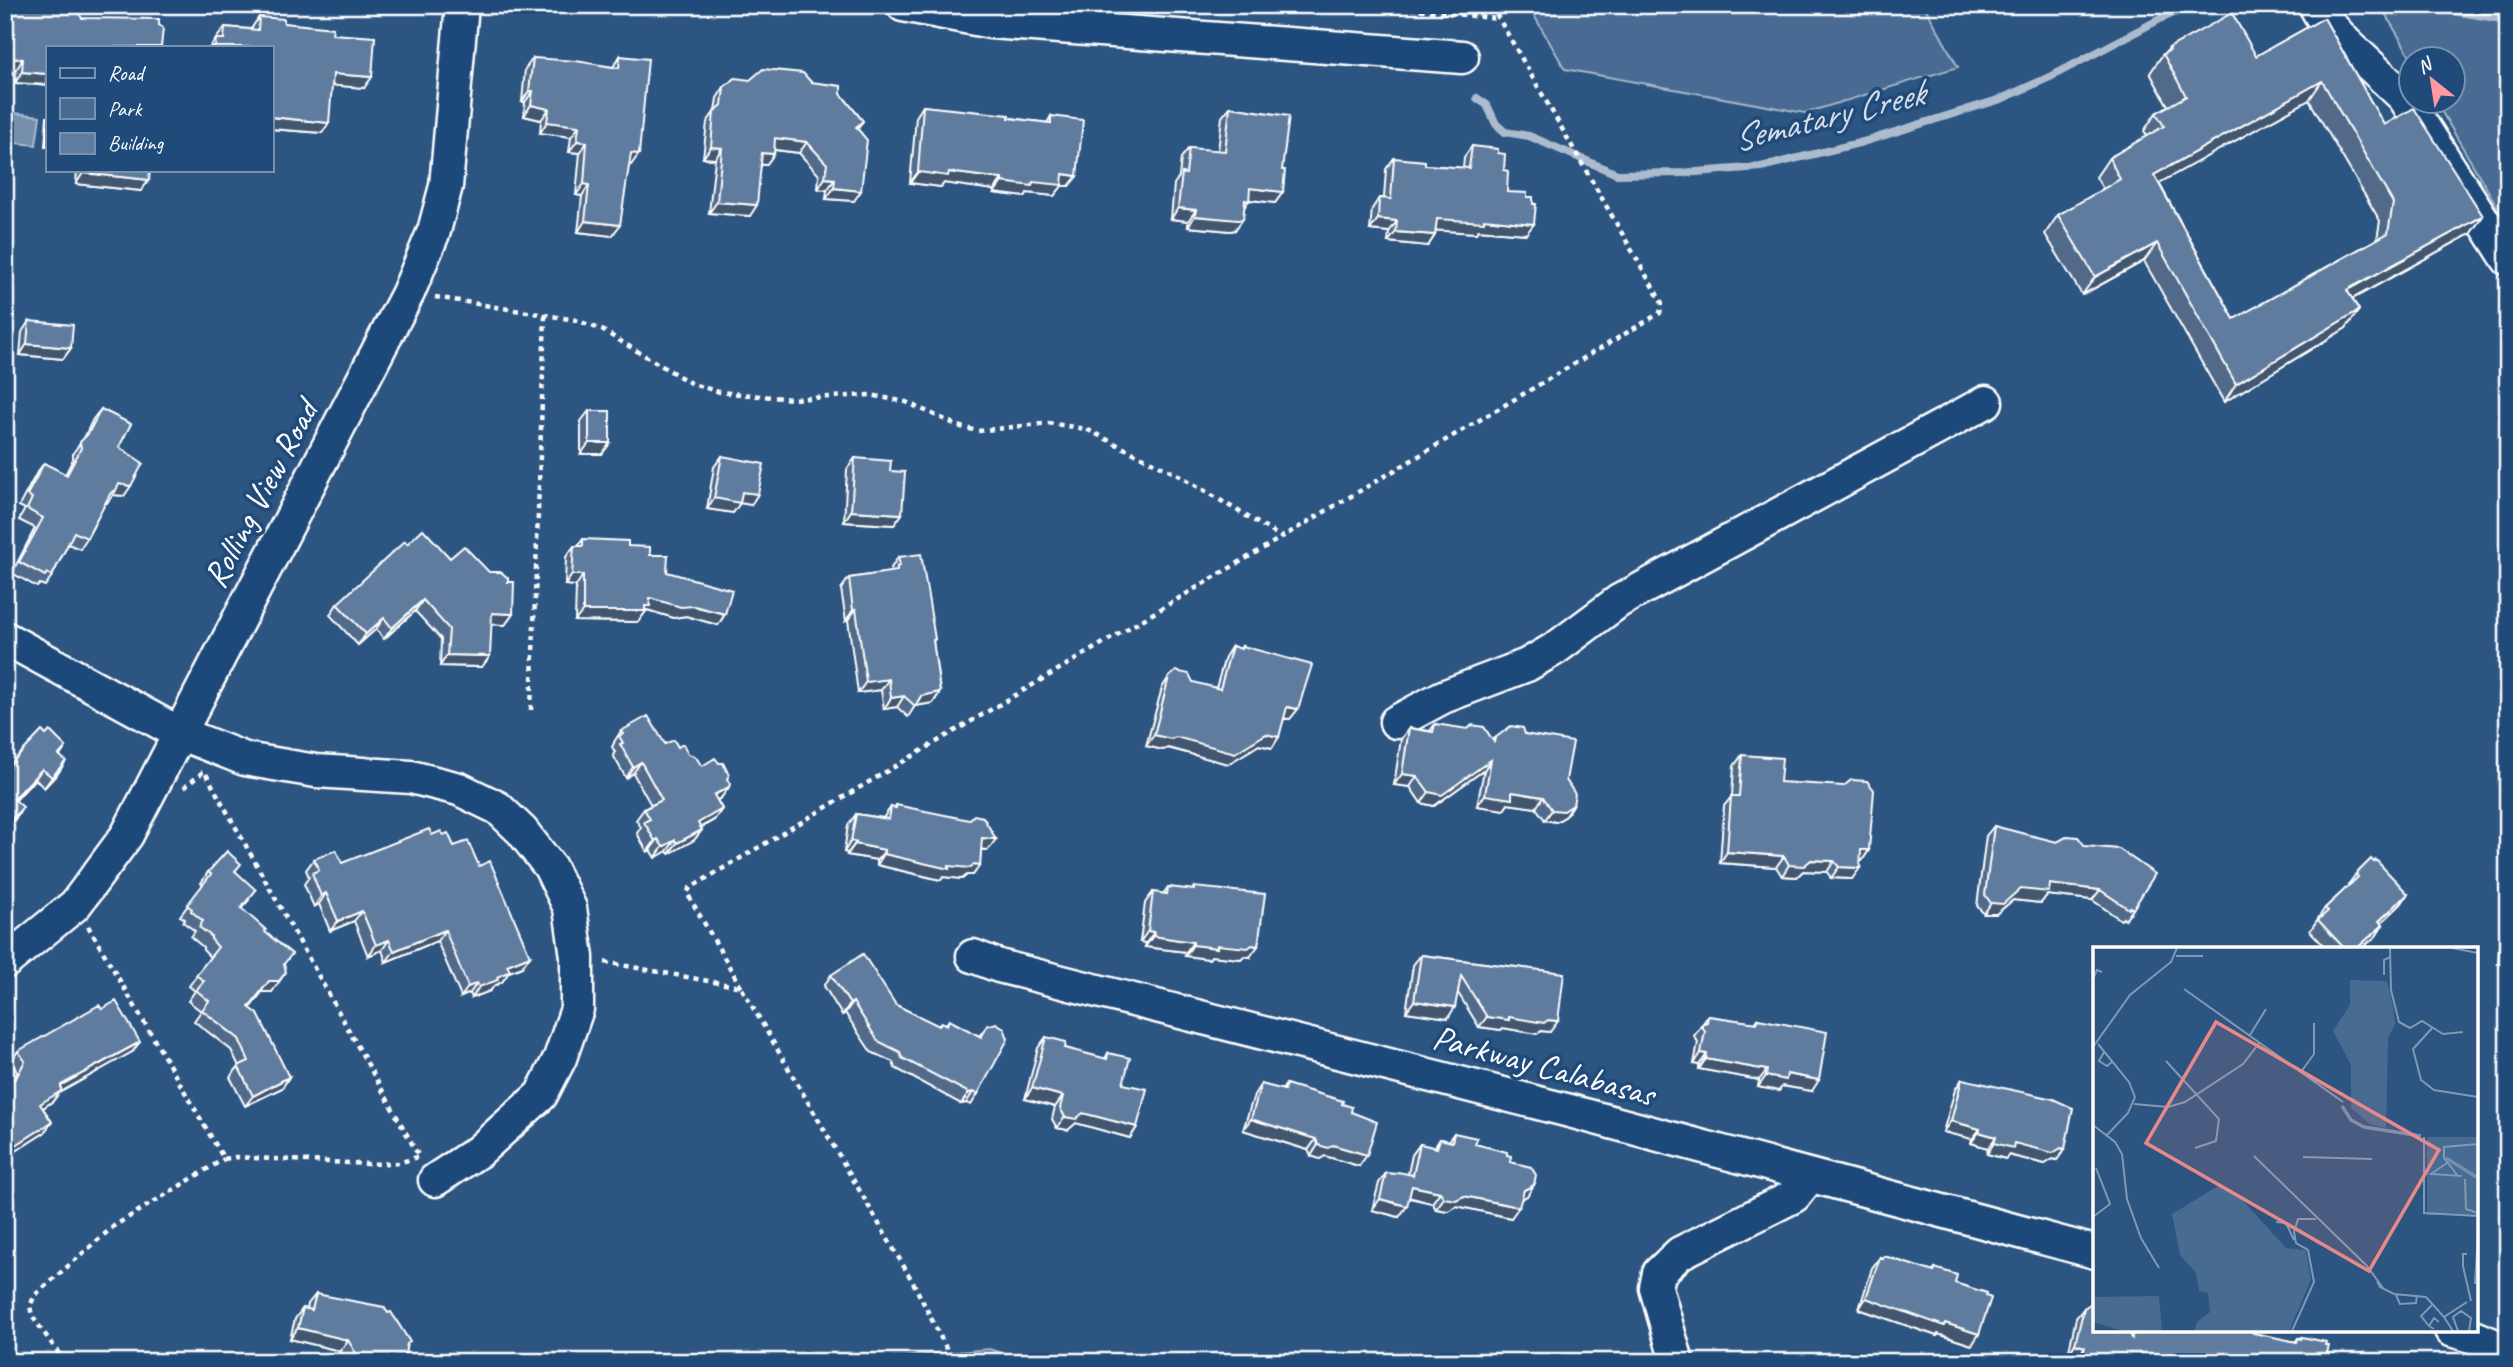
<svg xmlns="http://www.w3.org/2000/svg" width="2513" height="1367" viewBox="0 0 2513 1367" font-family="Caveat,sans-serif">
  <rect width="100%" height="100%" fill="#2c5582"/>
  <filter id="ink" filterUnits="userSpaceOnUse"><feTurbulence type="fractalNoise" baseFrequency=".0143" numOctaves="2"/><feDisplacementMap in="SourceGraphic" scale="14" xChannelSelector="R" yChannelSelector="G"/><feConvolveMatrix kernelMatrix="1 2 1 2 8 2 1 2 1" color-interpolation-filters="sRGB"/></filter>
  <g filter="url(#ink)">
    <!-- green -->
    <g fill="#486b92" stroke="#a4b5c8" stroke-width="2">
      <polygon points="1528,5 1924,5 1958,67 1805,113 1565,69"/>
      <polygon points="2380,5 2508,5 2508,225 2436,102 2454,102 2454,60 2412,59"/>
      <polygon points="989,1349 1030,1362 852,1362"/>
    </g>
    <!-- water -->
    <polygon fill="#748fad" stroke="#acbcce" stroke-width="2" points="5,112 40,116 36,145 5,142"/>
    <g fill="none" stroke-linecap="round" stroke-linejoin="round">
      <!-- stream -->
      <g stroke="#acbcce" stroke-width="8">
        <polyline points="2418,5 2508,20"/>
        <polyline points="1477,98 1487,105 1496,124 1505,132 1529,136 1617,174 1683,173 1761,167 1863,142 2001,99 2052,76 2162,18 2192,5"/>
      </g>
      <!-- minor casing -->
      <g stroke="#fff" stroke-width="37">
        <g id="minor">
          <polyline points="903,5 991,22 1462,57"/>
          <polyline points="2315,5 2320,14 2346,43 2404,97 2508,259"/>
          <polyline points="5,638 179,733 245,759 316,771 411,777 459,789 498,808 522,831 550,867 570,908 577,957 577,1009 560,1058 541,1095 479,1151 435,1180"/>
          <polyline points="1396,722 1443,697 1527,665 1556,648 1619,601 1986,402"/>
          <polyline points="973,956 999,966 1566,1110 2095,1252"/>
          <polyline points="5,962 75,905 127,835 408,293 434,231 446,186 462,5"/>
          <polyline points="2451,1330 2472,1336 2508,1351"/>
          <polyline points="1677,1362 1656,1288 1659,1273 1680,1253 1794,1196 1810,1176"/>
        </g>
      </g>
      <!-- path -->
      <g stroke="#fff" stroke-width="4.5" stroke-dasharray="5 5" stroke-linecap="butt">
        <polyline points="1380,5 1498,19"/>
        <polyline points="435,297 576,320 602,330 692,384 720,392 792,399 871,395 906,402 961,427 978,431 1048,423 1086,429 1182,477 1281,537"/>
        <polyline points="531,710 545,315"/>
        <polyline points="206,774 420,1158"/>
        <polyline points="184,788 204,771"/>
        <polyline points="88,926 224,1159 235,1157 367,1164 399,1163 417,1157"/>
        <polyline points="605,962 741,987 914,1284 953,1362"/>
        <polyline points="741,987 687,893 690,888 1660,313 1662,303 1491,5"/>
        <polyline points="65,1362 32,1316 30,1306 35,1295 114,1226 224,1159"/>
      </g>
      <!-- minor -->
      <use href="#minor" stroke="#1f4a7a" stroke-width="32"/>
    </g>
    <!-- wall -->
    <g fill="#516b89" stroke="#fff" stroke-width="2" fill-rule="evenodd">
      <polygon points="13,5 73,5 47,47 47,86 15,83 16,70"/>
      <polygon points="259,17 332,34 364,88 332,85 322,133 271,129 271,47 210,47 225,27 251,29"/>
      <path d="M2324,18L2384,125L2483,216L2470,234L2352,299L2359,310L2346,328L2224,402L2144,261L2082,295L2045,234L2058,215L2103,189L2096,177L2109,158L2147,136L2144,131L2156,113L2168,106L2150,73L2163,54L2166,52L2169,48L2256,56ZM2309,100L2380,221L2377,239L2234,319L2159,183Z"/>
      <polygon points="620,56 631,165 629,165 612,236 578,232 582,196 576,195 580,153 569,152 571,137 540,133 541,120 524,116 525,102 522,102 525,69 533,58 613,67"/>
      <polygon points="750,80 811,82 841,94 863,121 858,129 854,201 826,199 827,190 818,189 819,175 799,153 774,150 774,154 766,165 761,165 750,216 709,213 715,159 703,158 707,122 715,111 717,98 724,87"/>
      <polygon points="923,106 1047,123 1051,116 1077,176 1069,186 1062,186 1054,196 1027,193 1025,197 994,193 994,190 944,183 941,187 910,183 916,117"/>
      <polygon points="1230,107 1282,170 1283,192 1275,203 1249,200 1244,208 1235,230 1230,231 1188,227 1188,221 1171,219 1174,184 1179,177 1181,158 1189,148 1218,151 1222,117"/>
      <polygon points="47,116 47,147 45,147"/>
      <polygon points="1472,146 1498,153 1504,170 1507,192 1526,234 1478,230 1476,233 1436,230 1435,235 1428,246 1388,242 1389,232 1370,230 1372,209 1379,198 1384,198 1386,169 1394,158 1425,165 1463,168 1464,157"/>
      <polygon points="77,170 150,170 141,191 76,184"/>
      <polygon points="29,321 71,348 63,359 20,355 22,332"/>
      <polygon points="101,409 119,447 124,496 113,495 107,503 106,502 87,538 80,549 68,544 52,576 45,586 40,584 37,587 12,573 35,528 19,520 25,509 19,506 36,474 44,463 65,475 73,459 73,453 84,438 93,419"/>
      <polygon points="589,411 610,443 602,454 581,454 581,421"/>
      <polygon points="722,456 751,505 740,503 733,513 707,509 714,467"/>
      <polygon points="855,458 890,471 902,514 894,525 844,522 847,469"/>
      <polygon points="583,539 628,546 650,555 667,572 725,614 718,625 686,616 674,618 647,610 638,622 575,621 576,586 565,585 566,557 574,546 578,546"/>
      <polygon points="898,557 935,639 933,642 940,692 933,703 915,706 908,717 897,707 884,709 881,690 858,693 848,620 846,621 841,589 849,578 891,572 891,568"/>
      <polygon points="450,558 513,614 505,625 491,624 482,667 440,666 441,639 415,611 384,639 376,629 358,645 330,615 337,604"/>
      <polygon points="1232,646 1240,649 1242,646 1298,709 1290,719 1284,719 1272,748 1259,745 1228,764 1168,748 1163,750 1146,746 1162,688 1169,677 1216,688 1225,657"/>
      <polygon points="1435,724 1493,740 1495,738 1525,734 1566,780 1573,805 1566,816 1556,822 1545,820 1536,808 1508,804 1504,810 1477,806 1484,770 1434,806 1421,803 1410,787 1394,785 1401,739 1409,728 1430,731"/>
      <polygon points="621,731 665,744 678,747 688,754 702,766 727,779 729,787 721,798 717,800 722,809 714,820 701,828 702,830 694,840 669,854 667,851 655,858 650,850 647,852 637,833 641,827 636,820 644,809 651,805 633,773 626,778 613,755 615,752 612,747 614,743 614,742"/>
      <polygon points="46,735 66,747 60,756 59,772 44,788 35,779 15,800 16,818 5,770"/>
      <polygon points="1742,755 1780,782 1869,850 1862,861 1860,861 1852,879 1831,878 1827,872 1803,871 1797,877 1782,876 1776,867 1720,863 1724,806 1732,796 1734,766"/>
      <polygon points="896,805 988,850 981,850 980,865 973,875 967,875 962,879 943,877 941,880 877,865 877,860 847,855 848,853 844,852 848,825 856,814 883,818 891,807 894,808"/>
      <polygon points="1994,826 2133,909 2125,920 2123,918 2121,920 2092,900 2047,895 2041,903 2013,900 1996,914 1984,914 1977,906 1986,836"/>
      <polygon points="432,835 443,835 454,846 522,967 509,972 502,982 494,986 490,991 472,998 470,993 461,997 437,941 386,962 382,950 368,956 354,921 330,931 319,904 314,907 304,884 309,877 306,870 314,859 342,863"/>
      <polygon points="208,872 236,872 249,900 241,909 265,933 284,965 272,992 262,992 250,1008 289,1077 282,1088 245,1106 230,1077 239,1066 231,1050 194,1021 201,1011 188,1001 195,991 189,986 210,957 203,950 203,947 191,937 195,931 183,922 185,919 180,916 203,885 201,883"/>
      <polygon points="2356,874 2408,894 2401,904 2381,923 2383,925 2376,936 2361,949 2327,949 2310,931 2325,908 2349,886 2348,885"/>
      <polygon points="1168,887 1192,890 1194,887 1250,957 1244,956 1241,959 1211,956 1209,959 1185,956 1186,952 1145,947 1146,943 1140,942 1145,903 1153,892 1163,894"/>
      <polygon points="2508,922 2508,964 2498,964 2500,933"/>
      <polygon points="1421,955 1564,973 1550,1032 1541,1031 1537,1034 1503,1028 1501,1030 1479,1027 1458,993 1448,1018 1406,1012 1413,965"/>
      <polygon points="831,975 896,1005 938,1026 941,1022 946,1024 949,1020 979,1036 987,1026 978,1094 971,1105 966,1103 961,1104 895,1068 893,1062 871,1052 845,1013 842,1015 824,986"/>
      <polygon points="1708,1016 1755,1023 1758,1019 1812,1091 1782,1086 1779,1091 1758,1087 1759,1080 1699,1069 1699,1065 1694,1064 1698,1042 1694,1036"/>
      <polygon points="1046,1037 1065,1048 1105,1059 1108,1053 1123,1084 1137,1127 1130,1138 1076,1123 1068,1130 1057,1128 1052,1119 1055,1107 1025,1099 1038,1048"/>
      <polygon points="18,1051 132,1052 59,1093 53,1101 43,1108 52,1122 44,1133 8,1156 5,1151 5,1085 13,1080 17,1072 11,1061"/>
      <polygon points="1962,1079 2057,1160 2053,1159 2045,1164 2008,1155 2006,1159 1987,1154 1988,1148 1971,1143 1972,1139 1943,1132 1955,1090"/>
      <polygon points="1261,1084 1282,1090 1286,1084 1342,1104 1351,1112 1359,1166 1325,1156 1320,1159 1311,1156 1308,1150 1243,1130 1254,1095"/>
      <polygon points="1454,1133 1475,1144 1507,1155 1527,1196 1522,1198 1511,1218 1457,1206 1448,1211 1436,1209 1432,1203 1409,1198 1399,1217 1372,1210 1379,1183 1386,1173 1395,1174 1408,1174 1412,1155 1420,1144 1434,1148 1440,1139 1448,1141"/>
      <polygon points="1884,1256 1932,1272 1935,1268 1955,1283 1972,1345 1938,1334 1937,1336 1859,1309 1872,1268 1880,1257 1882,1258"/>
      <polygon points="316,1294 406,1347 403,1362 347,1362 340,1351 290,1339 295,1319 303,1308 307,1309 308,1304"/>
      <polygon points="2084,1308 2129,1332 2129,1330 2252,1330 2253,1333 2295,1342 2298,1338 2300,1338 2302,1337 2325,1362 2076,1362 2077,1357 2068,1355 2076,1318"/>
    </g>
    <!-- shaded-wall -->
    <g fill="#42576f" stroke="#fff" stroke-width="2">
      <polygon points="5,58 23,59 16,70 5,69"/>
      <polygon points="22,72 47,74 47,85 15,83"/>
      <polygon points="333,74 372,77 364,88 326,85"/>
      <polygon points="2322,81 2309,100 2141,193 2154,175"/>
      <polygon points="529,91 533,91 525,102 522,102"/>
      <polygon points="531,105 549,109 541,120 524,116"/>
      <polygon points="271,117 329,123 322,133 271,129"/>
      <polygon points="547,122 579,126 571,137 540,133"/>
      <polygon points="775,138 807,142 799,153 768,149"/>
      <polygon points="577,141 587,142 580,153 569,152"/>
      <polygon points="711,147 722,148 715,159 703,158"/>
      <polygon points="631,153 639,154 631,165 623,164"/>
      <polygon points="762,153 774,154 766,165 754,164"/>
      <polygon points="918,172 949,172 1002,179 994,190 944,183 941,187 910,183"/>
      <polygon points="83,173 149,180 141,191 76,184"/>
      <polygon points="1063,174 1077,176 1069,186 1062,186 1054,196 1027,193 1025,197 994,193 1002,182 1033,182"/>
      <polygon points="825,178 835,179 827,190 818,189"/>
      <polygon points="584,184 589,185 582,196 576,195"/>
      <polygon points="834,188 861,191 854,201 826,199"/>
      <polygon points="1250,188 1283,192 1275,203 1243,199"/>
      <polygon points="717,202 757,205 750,216 709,213"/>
      <polygon points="1178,208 1196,210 1188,221 1171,219"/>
      <polygon points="1195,216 1243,219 1235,230 1230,231 1188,227"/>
      <polygon points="2483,216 2470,234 2334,309 2347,290"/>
      <polygon points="1378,219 1397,221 1389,232 1370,230"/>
      <polygon points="1437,219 1484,219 1534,224 1526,234 1478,230 1476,233 1429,230"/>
      <polygon points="585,221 620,225 612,236 578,232"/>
      <polygon points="1396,232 1435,235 1428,246 1388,242"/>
      <polygon points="2157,243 2144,261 2082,295 2095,277"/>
      <polygon points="2359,310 2346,328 2224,402 2236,384"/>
      <polygon points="27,344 71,348 63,359 20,355"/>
      <polygon points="589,443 610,443 602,454 581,454"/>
      <polygon points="119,484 131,486 124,496 113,495"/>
      <polygon points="742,492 758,494 751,505 740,503 733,513 707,509 714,498"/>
      <polygon points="851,511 902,514 894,525 844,522"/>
      <polygon points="572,575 583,575 576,586 565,585"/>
      <polygon points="650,598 694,606 725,614 718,625 686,616 674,618 647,610 638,622 575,621 583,611"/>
      <polygon points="423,600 415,611 384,639 392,628"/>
      <polygon points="856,609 848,620 846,621 853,610"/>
      <polygon points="492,613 513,614 505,625 484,624"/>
      <polygon points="384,618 376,629 358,645 366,634"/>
      <polygon points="447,655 490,656 482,667 440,666"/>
      <polygon points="889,679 881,690 858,693 866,682"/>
      <polygon points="940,692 933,703 915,706 921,696"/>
      <polygon points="904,696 897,707 884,709 891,698"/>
      <polygon points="1287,707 1298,709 1290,719 1280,718"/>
      <polygon points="1266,734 1279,737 1272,748 1259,745 1228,764 1168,748 1163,750 1146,746 1154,735 1176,737"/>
      <polygon points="1491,760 1484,770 1434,806 1421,803 1429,792"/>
      <polygon points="66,761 59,772 44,788 52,777"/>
      <polygon points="641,762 633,773 626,778 633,767"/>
      <polygon points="42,769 35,779 7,810 14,799"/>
      <polygon points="1402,774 1417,776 1410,787 1394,785"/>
      <polygon points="729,787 721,798 706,806 714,795"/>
      <polygon points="1512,792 1543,797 1536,808 1508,804 1504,810 1477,806 1485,795"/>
      <polygon points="1573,805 1566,816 1556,822 1545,820 1552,810"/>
      <polygon points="23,807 16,818 5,830 5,827"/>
      <polygon points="722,809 714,820 690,833 698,823"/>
      <polygon points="702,830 694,840 669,854 677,843"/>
      <polygon points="982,838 996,839 988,850 975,849"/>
      <polygon points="658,839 650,850 647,852 655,841"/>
      <polygon points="675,840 667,851 655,858 663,847"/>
      <polygon points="851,841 856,842 848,853 844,852"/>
      <polygon points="855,844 885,850 877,860 847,855"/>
      <polygon points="1861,850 1869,850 1862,861 1853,861"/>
      <polygon points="1727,852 1784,856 1776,867 1720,863"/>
      <polygon points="884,854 949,866 980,865 973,875 967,875 962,879 943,877 941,880 877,865"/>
      <polygon points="1811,860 1834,861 1827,872 1803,871 1797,877 1782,876 1789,865"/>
      <polygon points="1839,867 1860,868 1852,879 1831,878"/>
      <polygon points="2050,884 2100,890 2092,900 2047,895 2041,903 2013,900 1996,914 1984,914 1991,903 2020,889"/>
      <polygon points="326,893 319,904 314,907 321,896"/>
      <polygon points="2408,894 2401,904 2372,932 2379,921"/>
      <polygon points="362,911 354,921 330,931 338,921"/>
      <polygon points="2383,925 2376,936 2361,949 2356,949"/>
      <polygon points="445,930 437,941 386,962 394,951"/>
      <polygon points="1148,931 1154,932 1146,943 1140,942"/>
      <polygon points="1153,936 1193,942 1186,952 1145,947"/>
      <polygon points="389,940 382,950 368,956 376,945"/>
      <polygon points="1193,945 1252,945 1258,946 1250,957 1244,956 1241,959 1211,956 1209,959 1185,956"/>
      <polygon points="2508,949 2508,964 2498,964"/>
      <polygon points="530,956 522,967 509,972 502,982 494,986 490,991 472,998 479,987 507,965"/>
      <polygon points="286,972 272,992 262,992 242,1018 269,981"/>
      <polygon points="477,983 470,993 461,997 468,987"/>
      <polygon points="1414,1001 1455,1007 1448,1018 1406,1012"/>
      <polygon points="853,1002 845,1013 842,1015 850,1004"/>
      <polygon points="1487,1017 1509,1017 1558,1021 1550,1032 1541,1031 1537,1034 1503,1028 1501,1030 1479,1027"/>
      <polygon points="140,1042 132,1052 59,1093 53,1101 33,1115 40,1104 61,1085"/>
      <polygon points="1701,1053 1707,1054 1699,1065 1694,1064"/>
      <polygon points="1706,1059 1767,1070 1759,1080 1699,1069"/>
      <polygon points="1787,1074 1819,1080 1812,1091 1782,1086 1779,1091 1758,1087 1766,1076"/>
      <polygon points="289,1077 282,1088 245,1106 253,1096"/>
      <polygon points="1032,1088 1063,1096 1055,1107 1025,1099"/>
      <polygon points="973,1092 966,1103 961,1104 969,1093"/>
      <polygon points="1083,1113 1137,1127 1130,1138 1076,1123 1068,1130 1057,1128 1065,1117"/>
      <polygon points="1251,1119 1316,1139 1308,1150 1243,1130"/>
      <polygon points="1951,1121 1980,1129 1972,1139 1943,1132"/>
      <polygon points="52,1122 44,1133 8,1156 16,1145"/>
      <polygon points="1979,1132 1996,1137 1988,1148 1971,1143"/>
      <polygon points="1994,1143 2014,1143 2065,1149 2057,1160 2053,1159 2045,1164 2008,1155 2006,1159 1987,1154"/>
      <polygon points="1318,1145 1333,1145 1367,1155 1359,1166 1325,1156 1320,1159 1311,1156"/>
      <polygon points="1534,1185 1527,1196 1517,1201 1524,1190"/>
      <polygon points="1412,1186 1440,1192 1432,1203 1404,1196"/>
      <polygon points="1464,1196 1519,1207 1511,1218 1457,1206 1448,1211 1436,1209 1444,1198"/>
      <polygon points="1380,1199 1407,1206 1399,1217 1372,1210"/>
      <polygon points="1866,1298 1945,1323 1979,1334 1972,1345 1938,1334 1937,1336 1859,1309"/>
      <polygon points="298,1328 348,1340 340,1351 290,1339"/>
      <polygon points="2075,1344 2085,1347 2077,1357 2068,1355"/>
      <polygon points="2083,1352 2124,1362 2077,1362"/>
    </g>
    <!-- building -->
    <g fill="#5e7c9f" stroke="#fff" stroke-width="2" fill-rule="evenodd">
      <polygon points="20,5 73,5 82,18 159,19 159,25 163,28 161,47 47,47 47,74 22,72 23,59 5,58 5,6 20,7"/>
      <path d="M2232,13L2256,56L2324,18L2384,125L2414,108L2483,216L2347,290L2359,310L2236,384L2157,243L2095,277L2058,215L2120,179L2109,158L2164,126L2156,113L2186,96L2163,54L2170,50L2169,48ZM2322,81L2393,203L2388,233L2234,319L2154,175Z"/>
      <polygon points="259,17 284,19 284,23 333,28 332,34 375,37 372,77 333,74 329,123 271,117 271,47 215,47 216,39 224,39 225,27 258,30"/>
      <polygon points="620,56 648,59 639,154 631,153 620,225 585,221 589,185 584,184 587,142 577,141 579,126 547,122 549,109 531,105 533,91 529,91 533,58 576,61 619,68"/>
      <polygon points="763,69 803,73 811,82 841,86 841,94 863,121 856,127 867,140 861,191 834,188 835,179 825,178 827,164 807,142 775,138 774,154 762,153 757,205 717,202 722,148 711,147 714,112 722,105 724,87 735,78 750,80"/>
      <polygon points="923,106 1009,115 1009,118 1051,123 1051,116 1083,120 1077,176 1063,174 1062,185 1033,182 1032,186 1002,182 1002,179 949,172 948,176 918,172"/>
      <polygon points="1230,107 1289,116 1282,170 1285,170 1283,192 1250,188 1249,201 1245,200 1243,219 1238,220 1195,216 1196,210 1178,208 1182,173 1186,174 1189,148 1225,151"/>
      <polygon points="1472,146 1498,149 1498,153 1505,154 1504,170 1508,171 1507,192 1527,193 1527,197 1533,197 1533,204 1536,204 1534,224 1484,219 1484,222 1437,219 1435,235 1396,232 1397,221 1378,219 1379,198 1391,199 1394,158 1425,161 1425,165 1469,168"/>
      <polygon points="84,170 150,170 149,180 83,173"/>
      <polygon points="29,321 73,325 71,348 27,344"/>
      <polygon points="101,409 131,424 119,447 143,463 131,486 119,484 115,492 113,491 110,494 87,538 74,532 52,576 47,573 45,576 19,562 43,518 27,509 32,498 27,495 44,463 67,475 81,448 80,442 88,434"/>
      <rect x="589" y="411" width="21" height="32"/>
      <polygon points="722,456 764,464 758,494 742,492 740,503 714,498"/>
      <polygon points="855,458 891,461 890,471 905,472 902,514 851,511"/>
      <polygon points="423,529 450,558 464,546 489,572 501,572 508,578 508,582 514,582 513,614 492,613 490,656 447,655 449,629 423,600 392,628 384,618 366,634 337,604 405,541 407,544"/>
      <polygon points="583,539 628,541 628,546 650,547 650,555 668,555 667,572 732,590 725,614 694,606 681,607 650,598 650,606 645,606 645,611 583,611 583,575 572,575 574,546 583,546"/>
      <polygon points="921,554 935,639 933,640 940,692 921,696 915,706 904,696 891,698 889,679 866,682 856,609 853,610 849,578 897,571 897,566 900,566 898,557"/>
      <polygon points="1232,646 1241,649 1242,646 1312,665 1298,709 1287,707 1279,737 1266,734 1235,753 1176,737 1171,739 1154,735 1169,677 1176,671 1189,674 1193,682 1220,689"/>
      <polygon points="648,716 665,744 674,740 678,747 683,744 688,754 695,756 702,766 715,758 719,763 723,763 729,775 727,779 730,784 729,787 714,795 722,809 698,823 702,830 677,843 675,840 663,847 658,839 655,841 644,822 650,819 644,809 662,800 641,762 633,767 620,744 623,743 619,736 623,734 621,731"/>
      <polygon points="1435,724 1468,729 1472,725 1484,727 1494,742 1495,738 1511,726 1523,728 1525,734 1573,742 1566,780 1575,794 1573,805 1564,811 1552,810 1543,797 1512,792 1512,799 1485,795 1491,760 1442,795 1429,792 1417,776 1402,774 1409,728 1433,732"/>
      <polygon points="42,731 46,735 50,731 66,747 59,755 66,761 52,777 42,769 14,799 23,807 5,827 5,770"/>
      <polygon points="1742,755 1782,758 1780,782 1844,786 1851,780 1867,781 1874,790 1869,850 1861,850 1860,868 1839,867 1834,861 1811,860 1804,866 1789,865 1784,856 1727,852 1731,796 1739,796"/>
      <polygon points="896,805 969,820 974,815 983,817 996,839 982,838 980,865 974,864 970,868 949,866 949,869 884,854 885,850 855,844 856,842 851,841 856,814 889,819 891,807 896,808"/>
      <polygon points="1994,826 2057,842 2068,836 2078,837 2085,846 2119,849 2155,874 2133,909 2130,907 2129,909 2100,890 2050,884 2049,892 2020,889 2003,904 1991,903 1985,895"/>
      <polygon points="429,829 432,835 441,831 443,835 448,833 454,846 468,841 479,866 490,861 530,956 507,965 510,971 497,977 498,980 479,987 477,983 468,987 445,930 394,951 389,940 376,945 362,911 338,921 326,893 321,896 312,873 319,870 314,859 336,850 342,863"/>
      <polygon points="227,851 241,864 235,871 256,890 241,908 266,930 265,932 292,954 284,964 286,972 279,981 269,981 249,1007 258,1014 289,1077 253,1096 238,1066 249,1061 239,1039 202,1010 209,1001 196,990 204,981 196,975 218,947 211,939 211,936 199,927 203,921 191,911 192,909 187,905 211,874 208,872"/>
      <polygon points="2371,859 2374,862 2376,860 2408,894 2379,921 2383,925 2356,949 2345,949 2318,920 2328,911 2325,908 2358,877 2356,874"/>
      <polygon points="1168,887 1194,890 1194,887 1265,894 1258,946 1252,945 1248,948 1217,945 1217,948 1193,945 1193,942 1153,936 1154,932 1148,931 1153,892 1167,894"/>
      <polygon points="863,954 896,1005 939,1026 941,1022 947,1025 949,1020 981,1037 987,1026 996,1023 1004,1028 1008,1039 978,1094 973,1092 969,1093 902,1058 900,1052 878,1041 853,1002 850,1004 831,975"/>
      <polygon points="1421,955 1564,973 1558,1021 1548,1020 1544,1023 1509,1017 1509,1020 1487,1017 1461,976 1455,1007 1414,1001"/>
      <polygon points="116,1001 140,1042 61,1085 61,1091 40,1104 52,1122 16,1145 5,1130 5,1085 16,1078 25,1061 18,1051 99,1005 102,1009"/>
      <polygon points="1708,1016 1757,1023 1758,1019 1827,1032 1819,1080 1787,1074 1786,1080 1766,1076 1767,1070 1706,1059 1707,1054 1701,1053 1705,1031 1701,1025 1707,1022"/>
      <polygon points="1046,1037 1066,1042 1065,1048 1107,1059 1108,1053 1130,1058 1123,1084 1147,1089 1137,1127 1083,1113 1076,1119 1065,1117 1060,1108 1063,1096 1032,1088"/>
      <polygon points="1962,1079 2053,1099 2073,1108 2065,1149 2061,1148 2053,1153 2014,1143 2013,1148 1994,1143 1996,1137 1979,1132 1980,1129 1951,1121"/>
      <polygon points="1261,1084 1284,1090 1286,1084 1343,1101 1342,1104 1352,1107 1351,1112 1377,1122 1367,1155 1333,1145 1328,1148 1318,1145 1316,1139 1251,1119"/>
      <polygon points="1454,1133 1477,1138 1475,1144 1507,1152 1507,1155 1511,1156 1510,1162 1531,1167 1536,1175 1534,1185 1524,1190 1519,1207 1464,1196 1456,1200 1444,1198 1440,1192 1412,1186 1407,1206 1380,1199 1386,1173 1395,1174 1398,1172 1413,1175 1420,1144 1437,1148 1440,1139 1452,1142"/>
      <polygon points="1884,1256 1934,1272 1935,1268 1957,1275 1955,1283 1987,1293 1986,1296 1991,1298 1979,1334 1945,1323 1944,1326 1866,1298 1880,1257 1883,1259"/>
      <polygon points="316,1294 384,1307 388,1313 391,1312 410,1342 407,1344 403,1362 361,1362 348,1340 298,1328 303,1308 312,1310"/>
      <polygon points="2095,1301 2095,1330 2128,1330 2132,1338 2134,1330 2252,1330 2253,1333 2297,1342 2298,1338 2301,1339 2302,1337 2326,1342 2325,1345 2329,1345 2325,1362 2138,1362 2129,1359 2128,1362 2124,1362 2083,1352 2085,1347 2075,1344 2084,1308"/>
    </g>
  </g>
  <g text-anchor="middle" stroke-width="7" stroke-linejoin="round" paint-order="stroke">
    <!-- street labels -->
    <g font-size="35" fill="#fff" stroke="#1f4a7a">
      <text transform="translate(260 494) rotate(-62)" y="12">Rolling View Road</text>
      <text transform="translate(1544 1065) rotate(15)" y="12">Parkway Calabasas</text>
    </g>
    <!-- water labels -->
    <g font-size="37" font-style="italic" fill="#d5dde6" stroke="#1f4a7a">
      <text transform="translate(1828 115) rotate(-14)" y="13">Sematary Creek</text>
    </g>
  </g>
  <!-- overview -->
  <g transform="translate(2093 947)">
    <rect width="385" height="385" fill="#2c5582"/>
    <path d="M257,33L294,34L300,59L302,77L295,91L293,181L277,177L258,161V118L240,84L257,58ZM334,190H385V268H334ZM127,238L142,245L193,301L213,303L218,333L196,384H101L104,375L117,365L115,346L106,344L103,326L87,308L79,267ZM66,349L69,384H30L0,375V350Z" fill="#486b92"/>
    <path fill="none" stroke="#748fad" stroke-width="3.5" d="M249,159L258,173L271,180L328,189M353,211L385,231"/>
    <path fill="none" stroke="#8099b4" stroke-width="2" d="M297,1L298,43L306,75L317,81L329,74L350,87L370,85M359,1L385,6M83,9H110M291,28V13L297,10M91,42L250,155M340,80L320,102L328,133L341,143L385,150M157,88L173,62M0,96V32L4,23L9,25M5,97L36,135L42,150L35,166L14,188M0,100L37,48L78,15L84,1M11,105L6,114L14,119L19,115M73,114L126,172L123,194L102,201M208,125L221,107V76M41,157L75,160L92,155L150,117L167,95M0,178L22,195L29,207L34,252L48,291L66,321M331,190V266L385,269M161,209L274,319L290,341M210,210L279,212M354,216L338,227L369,229M365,229L351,211V200L385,197M372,232L373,262L385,266M0,270L17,257L3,221M183,275L193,276L201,293M374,307H370V319L378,354M284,334L287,340L301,347L333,350L351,370M382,337L385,285M303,348L307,357L323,356L324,348M336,379L328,369L340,357M341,382L336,379L341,371L346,375M199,384L221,335L215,303L203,296L201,285L205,272H223M360,384L351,370L374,355M365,384L360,370L368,364L378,371L376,384"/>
    <path fill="#e88989" fill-opacity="0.15" stroke="#e88989" stroke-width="3.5" d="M123,75L346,203L276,324L53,196Z"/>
    <rect width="385" height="385" fill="none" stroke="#fff" stroke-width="3.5"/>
  </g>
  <!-- margin -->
  <rect width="2513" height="1367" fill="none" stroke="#1f4a7a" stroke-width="28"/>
  <rect x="14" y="14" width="2485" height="1339" fill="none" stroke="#fff" stroke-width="2.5" filter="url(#ink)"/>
  <!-- legend -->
  <rect x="46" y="46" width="228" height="126" fill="#1f4a7a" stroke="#7992af" stroke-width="2"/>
  <rect x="60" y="68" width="35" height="10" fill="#1f4a7a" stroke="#7992af" stroke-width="2"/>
  <text x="108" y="80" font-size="21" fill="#ffffff">Road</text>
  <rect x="60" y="98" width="35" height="21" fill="#486b92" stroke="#7992af" stroke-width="2"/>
  <text x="108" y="116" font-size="21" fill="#ffffff">Park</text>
  <rect x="60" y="133" width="35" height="21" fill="#5e7c9f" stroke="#7992af" stroke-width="2"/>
  <text x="108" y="150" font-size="21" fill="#ffffff">Building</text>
  <!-- north arrow -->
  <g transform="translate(2432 80) rotate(330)"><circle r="33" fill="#1f4a7a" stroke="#7992af" stroke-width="2"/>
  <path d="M0-5L12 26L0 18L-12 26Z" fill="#ff9aa2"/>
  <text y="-10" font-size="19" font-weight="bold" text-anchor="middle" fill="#ffffff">N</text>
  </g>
</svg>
